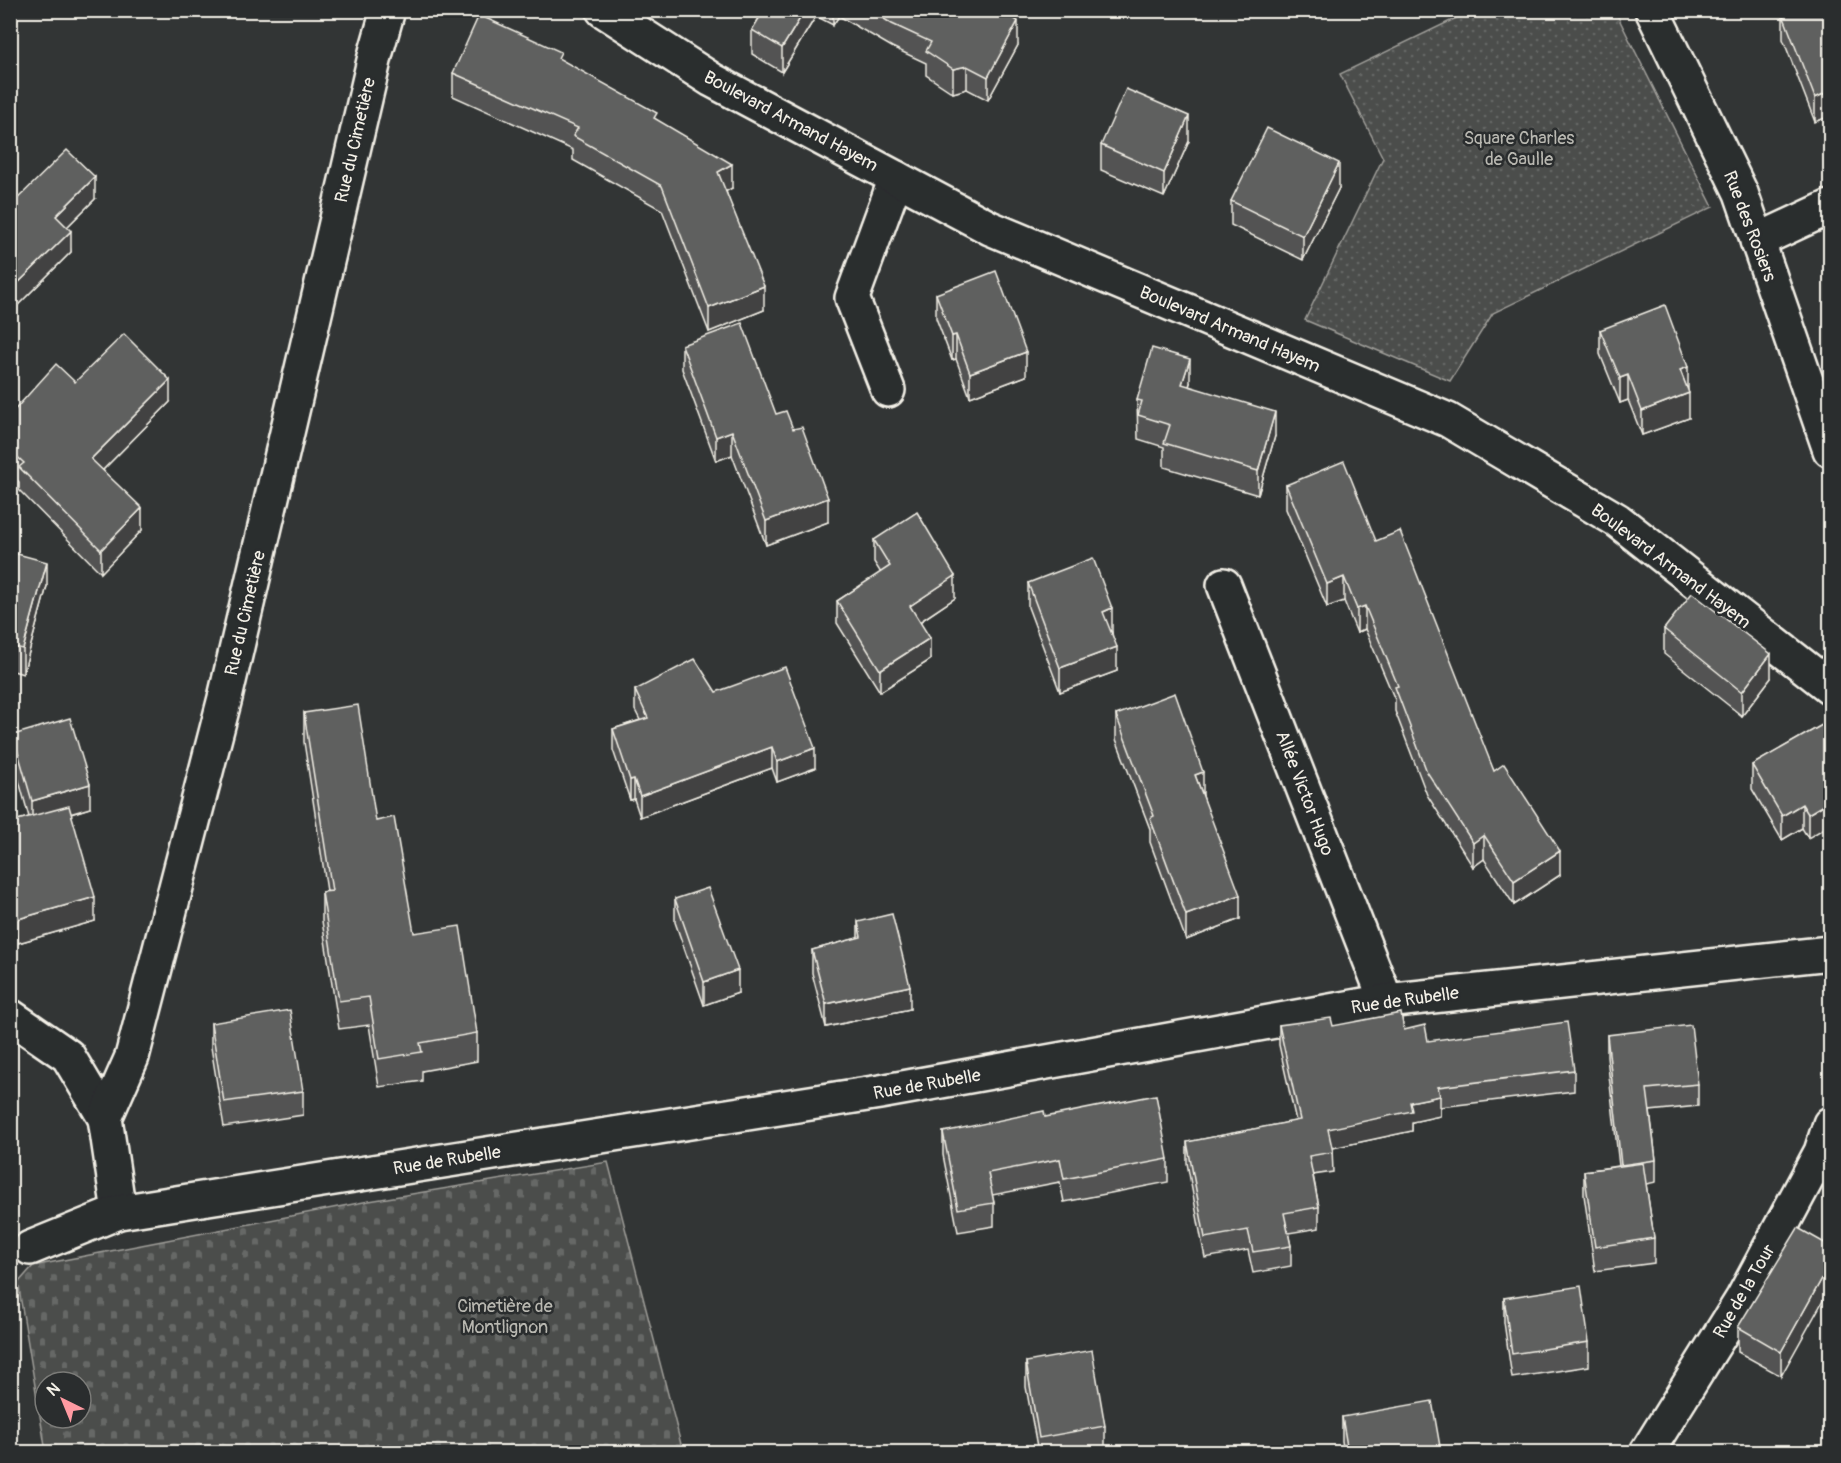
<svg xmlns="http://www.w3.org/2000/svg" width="1841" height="1463" viewBox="0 0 1841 1463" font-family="Pangolin,sans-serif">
  <defs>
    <pattern id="grass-dots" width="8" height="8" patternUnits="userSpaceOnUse" patternTransform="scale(1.5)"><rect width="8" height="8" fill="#4b4d4c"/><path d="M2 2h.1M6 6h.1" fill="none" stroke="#666766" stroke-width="1.8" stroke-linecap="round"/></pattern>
    <pattern id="cemetery-stones" width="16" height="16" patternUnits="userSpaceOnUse" patternTransform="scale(1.5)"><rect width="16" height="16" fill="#4b4d4c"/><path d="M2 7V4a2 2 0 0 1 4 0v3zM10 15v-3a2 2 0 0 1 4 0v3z" fill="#666766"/></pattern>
  </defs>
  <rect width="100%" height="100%" fill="#323535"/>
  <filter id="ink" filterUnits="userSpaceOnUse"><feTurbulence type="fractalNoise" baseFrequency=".0167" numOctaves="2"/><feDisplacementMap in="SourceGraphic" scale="12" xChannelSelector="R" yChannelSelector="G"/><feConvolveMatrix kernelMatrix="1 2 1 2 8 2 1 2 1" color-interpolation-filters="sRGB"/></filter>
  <g filter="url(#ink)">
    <!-- grass -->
    <polygon fill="url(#grass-dots)" stroke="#a09f9a" stroke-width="1.5" points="1473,10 1615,11 1713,207 1493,313 1450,381 1305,320 1383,158 1340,74"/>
    <!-- cemetery -->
    <path fill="url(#cemetery-stones)" stroke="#a09f9a" stroke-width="1.5" fill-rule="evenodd" d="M608,1162L683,1452H46L18,1283L33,1266L369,1201ZM45,1382H81V1418H45Z"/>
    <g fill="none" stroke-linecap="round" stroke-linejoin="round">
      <!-- minor casing -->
      <g stroke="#f4f1e8" stroke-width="38">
        <g id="minor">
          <polyline points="1652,10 1741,193 1830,450"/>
          <polyline points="1757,241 1830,207"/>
          <polyline points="888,390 852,298 896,178"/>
          <polyline points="1224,585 1386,1001"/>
          <polyline points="10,1016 68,1056 105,1118"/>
          <polyline points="119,1212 105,1118 132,1057 225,698 376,52 388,10"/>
          <polyline points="30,1248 119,1212 880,1092 1386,1001 1830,953"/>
          <polyline points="1647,1452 1743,1298 1821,1152 1830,1124"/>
        </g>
      </g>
      <!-- major casing -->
      <g stroke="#f4f1e8" stroke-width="38">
        <polyline id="major" points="603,10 712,80 990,228 1448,420 1617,520 1830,687"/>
      </g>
      <!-- minor -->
      <use href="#minor" stroke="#2a2d2e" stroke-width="33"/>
      <!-- major -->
      <use href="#major" stroke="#2a2d2e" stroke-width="33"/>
    </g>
    <!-- wall -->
    <g fill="#525352" stroke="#f4f1e8" stroke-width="1.5">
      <polygon points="764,10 999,10 1018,45 988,100 967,89 953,93 926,75 926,63 892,47 839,16 833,25 816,16 782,72 752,54 752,30"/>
      <polygon points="1829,10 1815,122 1783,39 1783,15"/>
      <polygon points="561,60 657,120 732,188 726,191 764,310 709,332 662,210 573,160 573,150 453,96 453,73"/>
      <polygon points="1189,141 1164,197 1101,170 1101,145"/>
      <polygon points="1339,188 1303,260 1231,225 1231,201"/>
      <polygon points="95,199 67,227 71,252 16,307 10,301 10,206"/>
      <polygon points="936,294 1026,376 970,397 956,359 952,360 936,318"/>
      <polygon points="1600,330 1689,418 1642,435 1628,400 1620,403 1600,354"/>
      <polygon points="682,345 776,414 828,522 766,545 732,455 716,461 682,369"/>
      <polygon points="75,382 170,402 103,470 142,530 101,573 19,490 19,482 10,473 10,415"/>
      <polygon points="1190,383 1189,386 1275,436 1258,495 1164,467 1164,447 1138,439 1137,400"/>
      <polygon points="1286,485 1376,541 1494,771 1560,875 1514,905 1484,859 1473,867 1427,795 1395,711 1395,700 1365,629 1357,633 1344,601 1327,607 1286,509"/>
      <polygon points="874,540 955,598 920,622 930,660 880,692 837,623 837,601 881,573 874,562"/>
      <polygon points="10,552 47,586 23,674 10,670"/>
      <polygon points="1028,583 1112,632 1117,671 1060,692 1028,607"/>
      <polygon points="1664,629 1771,678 1742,716 1664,654"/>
      <polygon points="635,690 716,692 815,768 777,782 772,768 640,817 634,799 630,800 613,750 613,729 640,720 635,710"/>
      <polygon points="304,713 376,821 414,933 477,1033 477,1061 422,1071 422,1081 379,1087 369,1025 339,1029 322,921 322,892 327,891 304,742"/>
      <polygon points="1116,715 1203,796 1240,919 1186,940 1150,842 1150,829 1116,739"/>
      <polygon points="1829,721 1808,838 1802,828 1782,840 1752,789 1752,765"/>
      <polygon points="13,735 90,808 71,814 95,921 18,943 10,916 10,822 29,817 13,759"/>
      <polygon points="675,899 738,993 704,1005 675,922"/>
      <polygon points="858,922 910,1009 826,1027 812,973 812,950 858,938"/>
      <polygon points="211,1023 303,1091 303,1115 224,1127 211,1047"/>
      <polygon points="1279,1025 1333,1026 1404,1030 1428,1041 1574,1070 1574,1091 1440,1107 1440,1116 1412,1122 1412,1131 1332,1148 1333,1172 1313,1175 1319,1207 1319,1228 1288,1233 1291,1246 1291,1266 1253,1273 1248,1250 1205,1258 1187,1163 1187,1142 1296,1121 1279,1045"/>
      <polygon points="1607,1035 1698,1084 1698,1106 1650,1111 1656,1160 1656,1182 1646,1184 1654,1238 1654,1263 1595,1271 1584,1195 1584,1171 1619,1166 1607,1057"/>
      <polygon points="1045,1117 1168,1159 1168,1182 1064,1202 1060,1182 992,1195 994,1203 994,1226 958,1232 943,1155 943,1132"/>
      <polygon points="1830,1246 1781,1376 1738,1352 1738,1327"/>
      <polygon points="1504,1298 1589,1342 1589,1366 1512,1378 1504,1322"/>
      <polygon points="1026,1362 1105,1426 1105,1450 1093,1452 1038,1452 1026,1387"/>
      <polygon points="1342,1417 1441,1452 1344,1452 1342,1441"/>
    </g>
    <!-- shaded-wall -->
    <g fill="#424342" stroke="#f4f1e8" stroke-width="1.5">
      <polygon points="805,10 816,10 816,16 782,72 782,48"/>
      <polygon points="833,10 839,10 839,16 833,25"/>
      <polygon points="1018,21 1018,45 988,100 988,77"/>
      <polygon points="967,66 967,89 953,93 953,69"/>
      <polygon points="1830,91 1830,116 1815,122 1815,98"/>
      <polygon points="1189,116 1189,141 1164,197 1164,173"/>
      <polygon points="1339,163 1339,188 1303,260 1303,236"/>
      <polygon points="732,164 732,188 718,196 718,172"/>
      <polygon points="95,177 95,199 56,238 56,216"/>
      <polygon points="71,231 71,252 16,307 16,285"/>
      <polygon points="764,286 764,310 709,332 709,308"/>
      <polygon points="956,335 956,359 952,360 952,336"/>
      <polygon points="1026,352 1026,376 970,397 970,373"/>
      <polygon points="1190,359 1190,383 1182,408 1182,384"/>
      <polygon points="1688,367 1688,391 1680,370"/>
      <polygon points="1628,375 1628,400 1620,403 1620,378"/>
      <polygon points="170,380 170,402 91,482 91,459"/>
      <polygon points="1689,393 1689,418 1642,435 1642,411"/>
      <polygon points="1275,412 1275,436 1258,495 1258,471"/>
      <polygon points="732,431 732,455 716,461 716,437"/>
      <polygon points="828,498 828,522 766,545 766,521"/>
      <polygon points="142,508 142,530 101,573 101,550"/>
      <polygon points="47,562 47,586 23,674 23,649"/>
      <polygon points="955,576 955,598 910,628 910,606"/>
      <polygon points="1344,577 1344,601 1327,607 1327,584"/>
      <polygon points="1365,606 1365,629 1357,633 1357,609"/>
      <polygon points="1112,608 1112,632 1103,636 1103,612"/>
      <polygon points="930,638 930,660 880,692 880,670"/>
      <polygon points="1117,647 1117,671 1060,692 1060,668"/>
      <polygon points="1771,654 1771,678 1742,716 1742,692"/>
      <polygon points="772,747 772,768 640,817 640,796"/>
      <polygon points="815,748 815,768 777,782 777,762"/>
      <polygon points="1203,772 1203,796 1195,775"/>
      <polygon points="634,779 634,799 630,800 630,780"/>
      <polygon points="90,784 90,808 32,825 32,801"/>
      <polygon points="1830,801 1830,825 1808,838 1808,814"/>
      <polygon points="1802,804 1802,828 1782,840 1782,816"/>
      <polygon points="1484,835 1484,859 1473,867 1473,843"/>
      <polygon points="1560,851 1560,875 1514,905 1514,881"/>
      <polygon points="1240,895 1240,919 1186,940 1186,915"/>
      <polygon points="95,897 95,921 18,943 18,919"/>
      <polygon points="738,970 738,993 704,1005 704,982"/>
      <polygon points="910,986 910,1009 826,1027 826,1004"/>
      <polygon points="1440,1096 1440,1116 1412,1122 1412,1131 1328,1149 1328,1129 1410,1102"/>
      <polygon points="1830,1264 1830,1288 1781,1376 1781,1352"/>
    </g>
    <!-- building -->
    <g fill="#5f605f" stroke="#f4f1e8" stroke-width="1.5">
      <polygon points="764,10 805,10 782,48 752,30"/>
      <polygon points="870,10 999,10 1018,21 988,77 967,66 953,69 926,51 931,42 892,24"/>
      <polygon points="1795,10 1829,10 1830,14 1830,91 1815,98 1783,15"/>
      <polygon points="479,15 561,52 558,58 657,113 654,118 732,164 718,172 764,286 709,308 662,186 573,136 578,128 453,73"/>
      <polygon points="1126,89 1189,116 1164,173 1101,145"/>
      <polygon points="1267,128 1339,163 1303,236 1231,201"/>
      <polygon points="67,150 95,177 56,216 71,231 16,285 10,279 10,206"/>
      <polygon points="996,271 1026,352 970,373 956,335 952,336 936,294"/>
      <polygon points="1665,305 1688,367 1680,370 1689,393 1642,411 1628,375 1620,378 1600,330"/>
      <polygon points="742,323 776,414 786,411 793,429 802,427 828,498 766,521 732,431 716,437 682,345"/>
      <polygon points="124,334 170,380 91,459 142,508 101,550 19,467 24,463 10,450 10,415 56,364 75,382"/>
      <polygon points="1152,348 1190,359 1182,384 1275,412 1258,471 1164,443 1170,425 1138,415 1142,401 1137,400"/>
      <polygon points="1344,461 1376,541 1400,531 1494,771 1504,764 1560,851 1514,881 1484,835 1473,843 1427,772 1395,687 1398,686 1365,606 1357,609 1344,577 1327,584 1286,485"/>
      <polygon points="917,512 955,576 910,606 930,638 880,670 837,601 890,566 874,540"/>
      <polygon points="10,552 47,562 23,649 10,646"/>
      <polygon points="1093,558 1112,608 1103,612 1117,647 1060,668 1028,583"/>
      <polygon points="1692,593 1771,654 1742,692 1664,629"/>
      <polygon points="695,659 716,692 785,667 815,748 777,762 772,747 640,796 634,779 630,780 613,729 648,718 635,690"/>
      <polygon points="1175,693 1203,772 1195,775 1240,895 1186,915 1150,818 1154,816 1116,715"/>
      <polygon points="358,705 376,821 394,817 414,933 460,926 477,1033 420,1043 422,1052 379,1059 369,997 339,1001 322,892 332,891 304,713"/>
      <polygon points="70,718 90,784 32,801 13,735"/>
      <polygon points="1829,721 1830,724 1830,801 1808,814 1802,804 1782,816 1752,765"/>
      <polygon points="69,806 95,897 18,919 10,892 10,822"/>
      <polygon points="708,888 738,970 704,982 675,899"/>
      <polygon points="892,914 910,986 826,1004 812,950 861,937 858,922"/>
      <polygon points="290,1010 303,1091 224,1102 211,1023"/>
      <polygon points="1401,1013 1404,1030 1425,1025 1428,1041 1567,1022 1574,1070 1438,1087 1440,1096 1410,1102 1412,1111 1328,1129 1333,1152 1309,1156 1319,1207 1284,1213 1291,1246 1253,1252 1248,1230 1205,1238 1187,1142 1300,1120 1279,1025 1331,1018 1333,1026"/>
      <polygon points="1691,1025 1698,1084 1647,1089 1656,1160 1621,1165 1607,1035"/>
      <polygon points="1156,1095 1168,1159 1064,1179 1060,1159 988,1173 994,1203 958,1209 943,1132 1044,1111 1045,1117"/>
      <polygon points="1643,1163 1654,1238 1595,1247 1584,1171"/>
      <polygon points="1798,1228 1830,1246 1830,1264 1781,1352 1738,1327"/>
      <polygon points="1581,1286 1589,1342 1512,1354 1504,1298"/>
      <polygon points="1092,1350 1105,1426 1039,1438 1026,1362"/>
      <polygon points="1432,1401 1441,1452 1348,1452 1342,1417"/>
    </g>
  </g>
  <g text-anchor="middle" stroke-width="5" stroke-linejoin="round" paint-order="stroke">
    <!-- street labels -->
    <g font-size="18" fill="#f4f1e8" stroke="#2a2d2e">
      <text transform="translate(791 121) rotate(28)" y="6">Boulevard Armand Hayem</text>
      <text transform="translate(355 140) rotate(-77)" y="6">Rue du Cimetière</text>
      <text transform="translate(1750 226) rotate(69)" y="6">Rue des Rosiers</text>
      <text transform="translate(1230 329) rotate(23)" y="6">Boulevard Armand Hayem</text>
      <text transform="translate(1671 566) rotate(37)" y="6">Boulevard Armand Hayem</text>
      <text transform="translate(245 613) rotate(-77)" y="6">Rue du Cimetière</text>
      <text transform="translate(1305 793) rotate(69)" y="6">Allée Victor Hugo</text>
      <text transform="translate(1405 1000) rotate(-8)" y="6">Rue de Rubelle</text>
      <text transform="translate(927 1084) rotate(-10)" y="6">Rue de Rubelle</text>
      <text transform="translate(447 1160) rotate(-9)" y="6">Rue de Rubelle</text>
      <text transform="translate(1744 1291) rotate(-60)" y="6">Rue de la Tour</text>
    </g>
    <!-- park labels -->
    <g font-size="18" fill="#b9b8b1" stroke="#2a2d2e">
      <text x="1519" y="144">Square Charles<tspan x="1519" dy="21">de Gaulle</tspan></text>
      <text x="505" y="1312">Cimetière de<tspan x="505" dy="21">Montlignon</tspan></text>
    </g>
  </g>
  <!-- margin -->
  <rect width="1841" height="1463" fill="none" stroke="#2a2d2e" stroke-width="36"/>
  <rect x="18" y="18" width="1805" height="1427" fill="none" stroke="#f4f1e8" stroke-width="2" filter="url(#ink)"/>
  <!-- north arrow -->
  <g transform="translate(63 1400) rotate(317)"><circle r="28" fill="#2a2d2e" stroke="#7b7b78" stroke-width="1.5"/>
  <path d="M0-4.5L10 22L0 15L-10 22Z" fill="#ff9aa2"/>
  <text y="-9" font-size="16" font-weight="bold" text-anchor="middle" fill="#f4f1e8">N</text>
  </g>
</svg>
